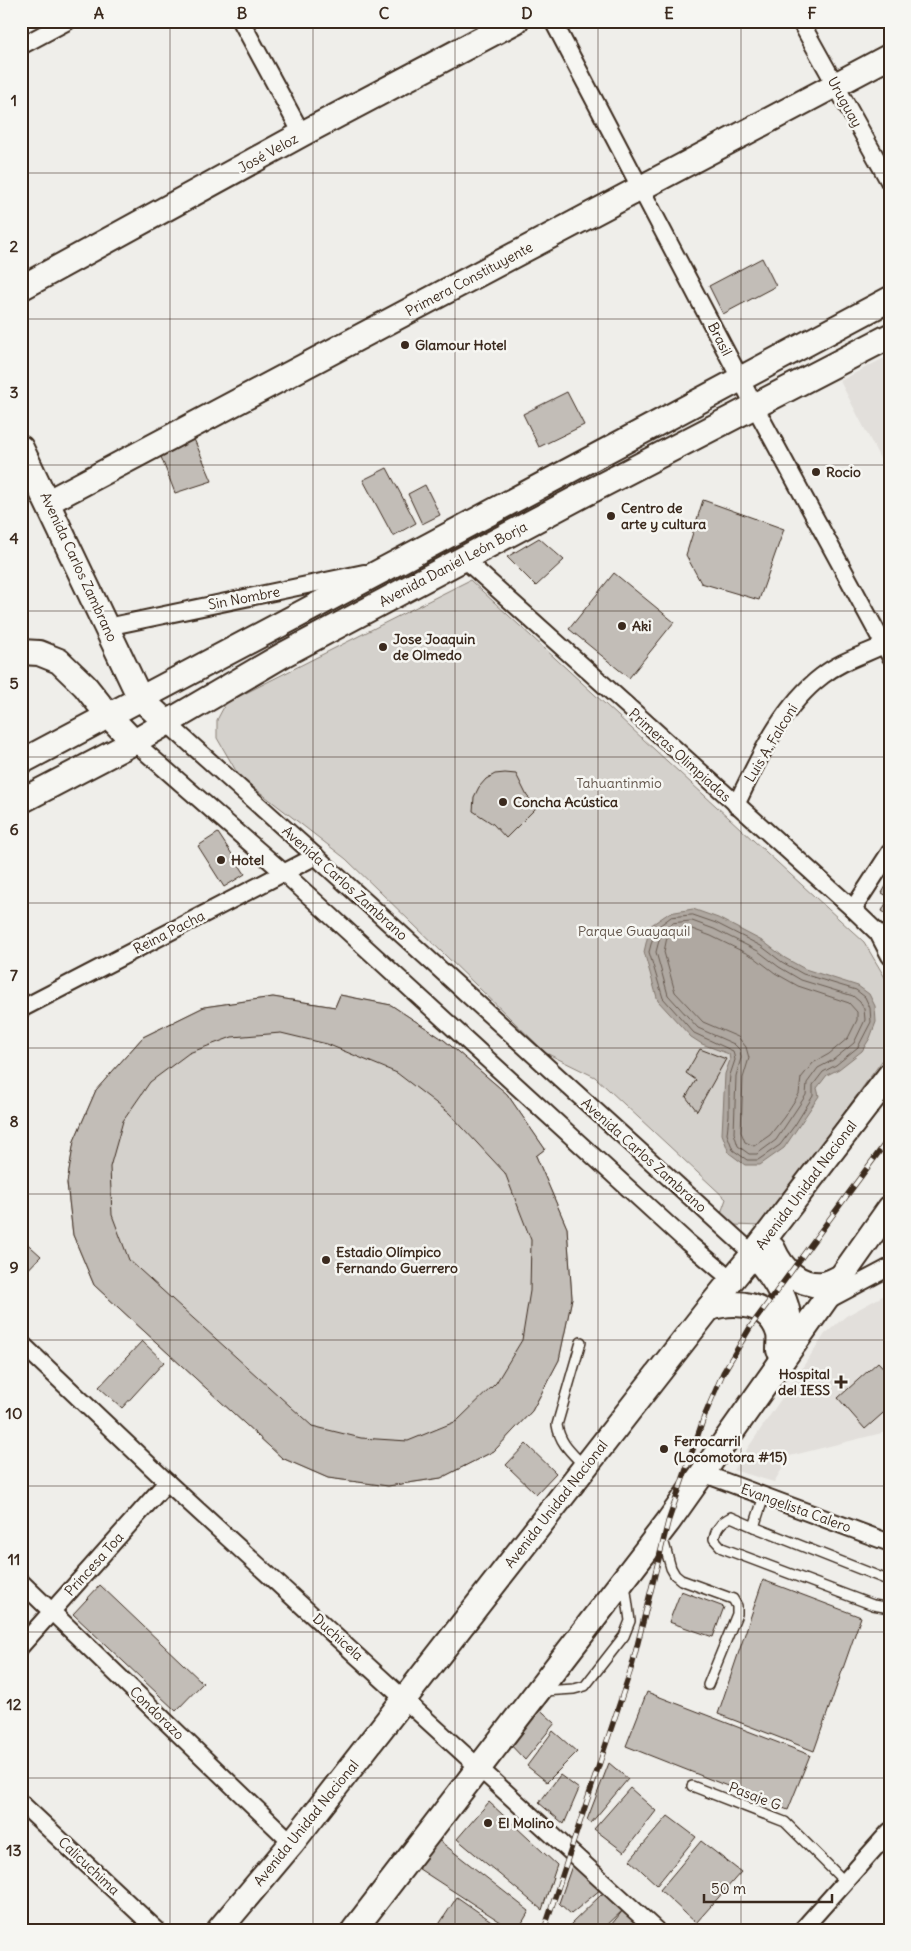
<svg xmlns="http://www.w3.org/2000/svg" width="911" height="1951" viewBox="0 0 911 1951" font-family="Delius,sans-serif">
  <rect width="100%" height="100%" fill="#efeeea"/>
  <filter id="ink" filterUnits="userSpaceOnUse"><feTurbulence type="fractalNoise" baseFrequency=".02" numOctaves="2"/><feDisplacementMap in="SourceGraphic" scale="10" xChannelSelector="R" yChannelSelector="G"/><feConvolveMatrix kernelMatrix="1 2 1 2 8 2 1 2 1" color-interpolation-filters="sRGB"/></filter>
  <g filter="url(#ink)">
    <!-- built -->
    <g fill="#e2dfdb">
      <polygon points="890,355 890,478 840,381"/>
      <polygon points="890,1292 890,1431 790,1456 774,1482 733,1470 825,1334 846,1316"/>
    </g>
    <!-- green -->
    <g fill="#d4d1cc" stroke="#887e75">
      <polygon points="470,580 864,942 890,986 890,1050 761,1226 734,1225 721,1213 726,1199 595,1077 546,1053 346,859 239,776 217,738 217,720 226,703"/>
      <polygon points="340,995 391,1005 444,1040 507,1094 545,1149 536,1156 567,1228 572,1298 559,1360 532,1411 494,1451 441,1478 388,1486 328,1478 282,1458 94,1285 73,1235 67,1183 74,1141 96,1090 143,1037 204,1007 273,997 335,1007"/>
    </g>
    <!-- water -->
    <polygon fill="#afa8a1" stroke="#81766d" points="693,909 718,918 764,942 785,958 805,969 858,986 869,994 875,1006 876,1022 870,1038 862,1051 839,1069 827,1075 817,1088 819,1096 784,1148 760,1165 745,1165 729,1153 722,1134 725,1074 730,1060 729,1054 702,1044 691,1037 658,1001 644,952 650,926 669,913"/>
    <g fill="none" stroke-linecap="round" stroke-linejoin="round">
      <!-- shore -->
      <g stroke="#695c52" stroke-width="1">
        <polygon points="693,915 716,923 761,946 782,962 803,974 856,990 865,997 870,1008 871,1022 858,1047 836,1065 823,1072 813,1085 813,1096 795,1125 780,1145 758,1160 747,1160 733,1150 727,1134 729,1115 729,1086 730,1075 735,1060 733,1051 694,1033 663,998 649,952 655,929 671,917"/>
        <polygon points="692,921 714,929 758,951 779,967 801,980 853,996 860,1002 864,1009 865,1020 854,1043 833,1060 818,1068 807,1083 806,1095 776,1140 757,1154 749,1154 738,1146 734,1133 736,1076 741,1058 740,1050 734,1044 698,1028 668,995 656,952 661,933 673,923"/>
        <polygon points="692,929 711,936 754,957 775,973 798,986 849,1003 857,1012 857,1020 848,1038 829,1054 813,1063 801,1078 799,1094 784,1117 770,1135 754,1146 745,1142 741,1132 743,1078 749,1058 746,1047 738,1037 703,1022 675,992 664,952 667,937 676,931"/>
      </g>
    </g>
    <!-- building -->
    <g fill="#c2bdb7" stroke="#3b2a1e" fill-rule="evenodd">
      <polygon points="762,258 776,286 723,314 709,286"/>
      <polygon points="567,392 584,425 539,447 523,414"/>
      <polygon points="191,432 212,481 175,493 158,449"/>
      <polygon points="387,468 416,523 393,536 363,480"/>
      <polygon points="425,485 440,515 422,524 408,494"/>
      <polygon points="703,500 784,529 759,600 701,583 686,555"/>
      <polygon points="539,538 564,560 536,586 507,557"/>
      <polygon points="614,573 674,622 629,678 569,629"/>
      <polygon points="505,773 516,774 527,796 537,807 506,838 493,824 473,811 474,797 479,787 486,779 495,774"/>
      <polygon points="218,833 245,874 224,887 198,846"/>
      <polygon points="890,879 890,916 882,911 889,897 882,893"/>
      <path d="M340,995L391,1005L444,1040L507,1094L545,1149L536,1156L567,1228L572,1298L559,1360L532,1411L494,1451L441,1478L388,1486L328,1478L282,1458L94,1285L73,1235L67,1183L74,1141L96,1090L143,1037L204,1007L273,997L335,1007ZM281,1033L327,1044L397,1073L449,1113L505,1173L531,1240L530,1291L522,1340L496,1383L457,1421L408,1441L361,1438L312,1426L129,1260L112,1215L110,1167L123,1121L150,1082L189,1053L232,1037Z"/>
      <polygon points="700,1049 726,1059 697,1111 686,1097 696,1080 686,1073"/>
      <polygon points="21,1238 41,1256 21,1277"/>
      <polygon points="142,1341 164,1362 122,1408 99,1387"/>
      <polygon points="878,1362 890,1375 890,1407 865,1429 838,1398"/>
      <polygon points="526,1444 556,1473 536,1494 506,1465"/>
      <polygon points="763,1580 861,1617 814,1751 718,1714"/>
      <polygon points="100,1585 203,1683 176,1711 73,1614"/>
      <polygon points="681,1591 724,1607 713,1637 669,1622"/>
      <polygon points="647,1692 810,1755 788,1810 626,1746"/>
      <polygon points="534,1704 555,1723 525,1760 506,1740"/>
      <polygon points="553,1731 577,1752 547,1782 527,1766"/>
      <polygon points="609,1763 628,1779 591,1823 587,1820"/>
      <polygon points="560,1775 579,1789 564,1824 539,1803"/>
      <polygon points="630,1788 656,1811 624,1852 594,1829"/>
      <polygon points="489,1802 557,1865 542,1910 457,1839"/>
      <polygon points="668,1816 696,1837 657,1885 630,1860"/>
      <polygon points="432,1835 529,1911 518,1930 513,1930 410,1863"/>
      <polygon points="701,1841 741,1872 696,1923 660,1890"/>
      <polygon points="574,1860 601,1889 571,1914 559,1903"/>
      <polygon points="603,1893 624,1909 602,1930 575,1930 570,1925"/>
      <polygon points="457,1897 504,1930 443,1930 438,1926"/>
      <polygon points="624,1909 647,1930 607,1930"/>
    </g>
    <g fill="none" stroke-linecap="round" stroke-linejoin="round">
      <!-- lane casing -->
      <g stroke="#3b2a1e" stroke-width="12">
        <g id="lane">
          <path d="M581,1342L557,1425C560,1444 572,1453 585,1467"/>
          <path d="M764,1496L754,1527L731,1517C721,1522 716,1528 714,1539L722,1548L873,1605L890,1608"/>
          <polyline points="754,1527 890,1581"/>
          <polyline points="662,1536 671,1568 675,1575 681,1580 733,1599 737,1606 737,1614 708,1685"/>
          <polyline points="544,1691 574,1689 585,1686 624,1636 630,1621 625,1584"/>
          <polyline points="692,1786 785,1822 845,1882"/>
        </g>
      </g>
      <!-- street casing -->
      <g stroke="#3b2a1e" stroke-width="20">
        <g id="street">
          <polyline points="241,21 302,134"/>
          <polyline points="553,21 754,405 890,656"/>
          <polyline points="800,21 890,183"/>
          <polyline points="21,46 68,21"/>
          <polyline points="464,559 853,909 878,933 890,956"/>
          <polyline points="107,627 364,573"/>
          <polyline points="166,722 312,853 753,1254"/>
          <polyline points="134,742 283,872 687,1242 732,1280"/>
          <path d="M736,805C758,760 781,707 822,676C842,660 867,654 890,642"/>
          <polyline points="853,909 890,852"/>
          <polyline points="21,1009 316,856"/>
          <polyline points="828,1300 890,1267"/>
          <polyline points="21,1343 167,1482 656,1930"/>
          <polyline points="702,1473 890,1543"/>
          <polyline points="21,1582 292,1843"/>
          <polyline points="21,1646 167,1482"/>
          <polyline points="21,1803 157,1930"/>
          <polyline points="802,1930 890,1831"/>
        </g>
      </g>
      <!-- secondary casing -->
      <g stroke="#3b2a1e" stroke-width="28">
        <g id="secondary">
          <polyline points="21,288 302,134 516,21"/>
          <polyline points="21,448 140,698 166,722"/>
          <polyline points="48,502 890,56"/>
          <polyline points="21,652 39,653 59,661 85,686 108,715 134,742"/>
          <path d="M21,762C311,608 601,455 890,299"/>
          <polyline points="21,801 134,742 283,655 581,496 890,336"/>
          <path d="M773,1249C782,1270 800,1287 824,1284C830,1283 837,1279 843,1276"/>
          <path d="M753,1254C778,1281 801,1316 782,1354"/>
          <path d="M709,1308C735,1300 770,1302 779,1334C780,1339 779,1345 779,1350"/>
          <polyline points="219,1930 292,1843 709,1308 753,1254 890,1075"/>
          <polyline points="354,1930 668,1522 890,1208"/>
        </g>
      </g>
      <!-- lane -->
      <use href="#lane" stroke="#f6f6f2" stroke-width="9"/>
      <!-- street -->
      <use href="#street" stroke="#f6f6f2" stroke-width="16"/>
      <!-- secondary -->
      <use href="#secondary" stroke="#f6f6f2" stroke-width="24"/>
      <!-- rail casing -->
      <g stroke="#3b2a1e" stroke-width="5.5">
        <polyline id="rail" points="544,1930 632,1666 668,1522 704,1417 723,1373 751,1326 890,1137"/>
      </g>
      <!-- rail -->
      <use href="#rail" stroke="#f6f6f2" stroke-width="4" stroke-dasharray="11" stroke-linecap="butt"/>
    </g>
  </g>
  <!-- grid -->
  <path fill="none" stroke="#3b2a1e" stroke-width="1" stroke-opacity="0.55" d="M170,21V1930M313,21V1930M455,21V1930M598,21V1930M741,21V1930M21,173H890M21,319H890M21,465H890M21,611H890M21,757H890M21,903H890M21,1048H890M21,1194H890M21,1340H890M21,1486H890M21,1632H890M21,1778H890"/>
  <!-- markers -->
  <g fill="#3b2a1e" stroke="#f6f6f2" stroke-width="2">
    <circle cx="405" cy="345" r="5"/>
    <circle cx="816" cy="472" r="5"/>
    <circle cx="611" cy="516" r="5"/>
    <circle cx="622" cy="626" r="5"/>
    <circle cx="383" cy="647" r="5"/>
    <circle cx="503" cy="802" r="5"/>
    <circle cx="221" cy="860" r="5"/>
    <circle cx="326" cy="1260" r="5"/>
    <path d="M838.5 1374.5h5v5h5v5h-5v5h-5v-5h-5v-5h5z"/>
    <circle cx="664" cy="1449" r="5"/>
    <circle cx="488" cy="1823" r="5"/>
  </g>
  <g text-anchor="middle" stroke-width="5" stroke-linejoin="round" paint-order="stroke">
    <!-- street labels -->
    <g font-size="14" fill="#3b2a1e" stroke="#f6f6f2">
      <text transform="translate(845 102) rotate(61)" y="5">Uruguay</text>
      <text transform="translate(268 153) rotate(-29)" y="5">José Veloz</text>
      <text transform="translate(469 279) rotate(-28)" y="5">Primera Constituyente</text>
      <text transform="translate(720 339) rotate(63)" y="5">Brasil</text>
      <text transform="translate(453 564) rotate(-28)" y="5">Avenida Daniel León Borja</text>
      <text transform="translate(79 567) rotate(65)" y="5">Avenida Carlos Zambrano</text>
      <text transform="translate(244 598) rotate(-11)" y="5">Sin Nombre</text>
      <text transform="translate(771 743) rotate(-59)" y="5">Luis A. Falconí</text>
      <text transform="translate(680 755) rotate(42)" y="5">Primeras Olimpiadas</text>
      <text transform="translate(345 883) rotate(42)" y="5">Avenida Carlos Zambrano</text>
      <text transform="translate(169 932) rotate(-27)" y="5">Reina Pacha</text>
      <text transform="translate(644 1155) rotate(42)" y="5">Avenida Carlos Zambrano</text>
      <text transform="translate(806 1185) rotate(-53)" y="5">Avenida Unidad Nacional</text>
      <text transform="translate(556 1504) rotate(-52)" y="5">Avenida Unidad Nacional</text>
      <text transform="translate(796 1508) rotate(20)" y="5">Evangelista Calero</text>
      <text transform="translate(94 1564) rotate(-48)" y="5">Princesa Toa</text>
      <text transform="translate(338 1637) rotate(42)" y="5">Duchicela</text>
      <text transform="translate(157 1713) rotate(44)" y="5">Condorazo</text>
      <text transform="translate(755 1796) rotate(21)" y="5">Pasaje G</text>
      <text transform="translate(306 1823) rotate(-51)" y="5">Avenida Unidad Nacional</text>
      <text transform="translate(89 1866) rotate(43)" y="5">Calicuchima</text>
    </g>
    <!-- poi labels -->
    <g font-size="14" font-weight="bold" fill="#3b2a1e" stroke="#f6f6f2" text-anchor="start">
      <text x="415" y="350">Glamour Hotel</text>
      <text x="826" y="477">Rocio</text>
      <text x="621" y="513">Centro de<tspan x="621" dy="16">arte y cultura</tspan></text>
      <text x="632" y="631">Aki</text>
      <text x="393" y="644">Jose Joaquin<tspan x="393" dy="16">de Olmedo</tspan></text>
      <text x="513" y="807">Concha Acústica</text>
      <text x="231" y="865">Hotel</text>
      <text x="336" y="1257">Estadio Olímpico<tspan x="336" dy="16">Fernando Guerrero</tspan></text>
      <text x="830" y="1379" text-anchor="end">Hospital<tspan x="830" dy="16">del IESS</tspan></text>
      <text x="674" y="1446">Ferrocarril<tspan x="674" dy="16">(Locomotora #15)</tspan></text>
      <text x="498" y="1828">El Molino</text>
    </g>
    <!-- park labels -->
    <g font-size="14" fill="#61544a" stroke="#f6f6f2">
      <text x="619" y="788">Tahuantinmio</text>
      <text x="634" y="936">Parque Guayaquil</text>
    </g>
  </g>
  <!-- margin -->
  <rect width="911" height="1951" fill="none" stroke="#f6f6f2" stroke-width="55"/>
  <!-- scale -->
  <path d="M704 1894v8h128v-8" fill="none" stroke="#3b2a1e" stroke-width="2.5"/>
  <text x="711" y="1894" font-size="15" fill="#3b2a1e" stroke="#f6f6f2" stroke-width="4" paint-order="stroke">50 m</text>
  <rect x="28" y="28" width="856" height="1896" fill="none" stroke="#3b2a1e" stroke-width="2"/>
  <g font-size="16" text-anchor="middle" font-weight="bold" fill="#3b2a1e">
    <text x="99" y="19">A</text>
    <text x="242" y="19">B</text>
    <text x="384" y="19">C</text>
    <text x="527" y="19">D</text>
    <text x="669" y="19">E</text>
    <text x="812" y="19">F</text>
    <text x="14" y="106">1</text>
    <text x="14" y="252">2</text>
    <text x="14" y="398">3</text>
    <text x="14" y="544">4</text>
    <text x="14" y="689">5</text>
    <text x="14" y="835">6</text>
    <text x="14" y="981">7</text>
    <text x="14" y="1127">8</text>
    <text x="14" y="1273">9</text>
    <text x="14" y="1419">10</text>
    <text x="14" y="1565">11</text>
    <text x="14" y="1710">12</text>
    <text x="14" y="1856">13</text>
  </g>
</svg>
